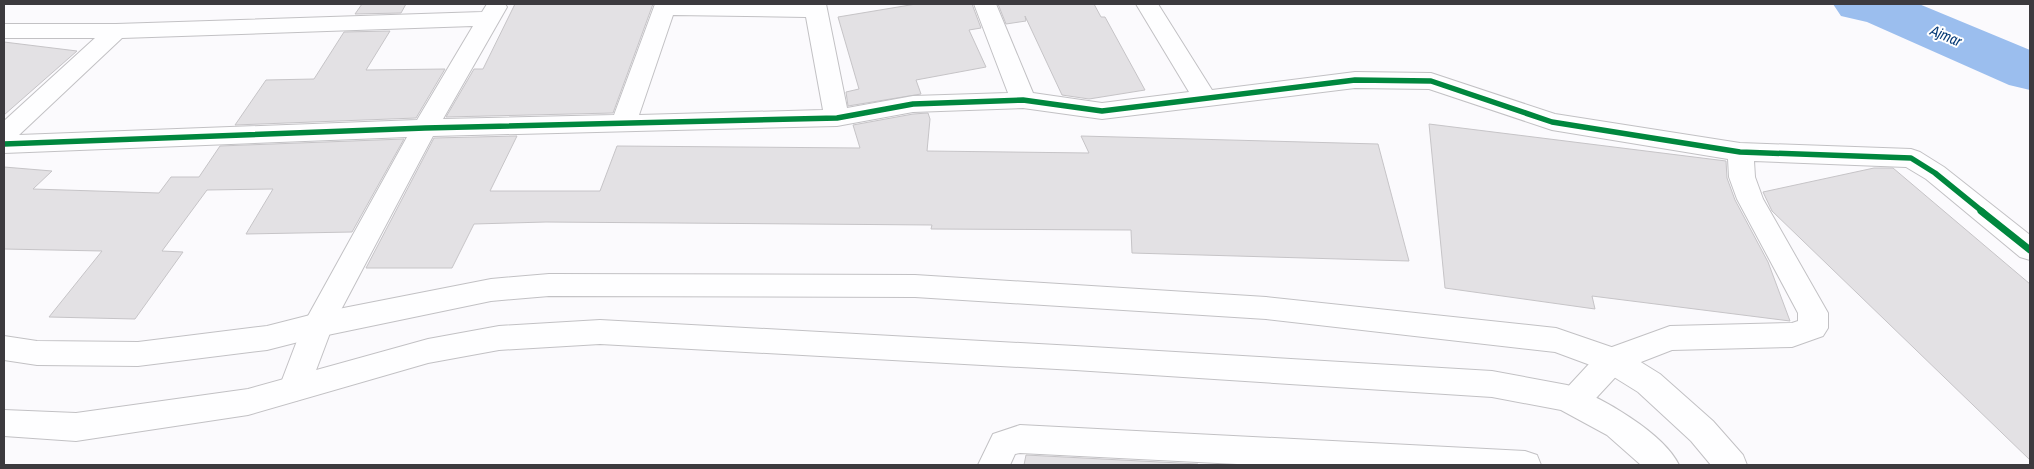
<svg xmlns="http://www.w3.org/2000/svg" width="2034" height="469" viewBox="0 0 2034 469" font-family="'Archivo Narrow',sans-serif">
  <rect width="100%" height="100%" fill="#fbfafd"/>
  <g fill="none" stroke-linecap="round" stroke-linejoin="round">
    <!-- river -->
    <polygon fill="#9bbeee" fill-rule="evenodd" points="1833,4 1919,4 2030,50 2030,90 2009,85 1867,22 1841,16"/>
  </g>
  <!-- building -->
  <g fill="#e3e1e4" stroke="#c6c4c7">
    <polygon points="362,4 406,4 401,13 355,14"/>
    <polygon points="515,4 653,4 613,113 446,117 474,69 483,69"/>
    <polygon points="916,4 972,4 981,28 969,30 986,67 916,80 921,94 848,106 846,92 859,89 838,17"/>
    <polygon points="998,4 1094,4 1101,17 1105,17 1145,90 1089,99 1062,95 1025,16 1026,21 1006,24"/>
    <polygon points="390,31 366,70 445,69 416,118 235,125 266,80 314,79 344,32"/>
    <polygon points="4,42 77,51 4,115"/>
    <polygon points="928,113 930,119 927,151 1089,153 1081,136 1378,144 1409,261 1132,253 1131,230 931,229 932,225 546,222 474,224 452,268 366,268 434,138 517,136 490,191 600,191 617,146 860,148 853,125 913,114"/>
    <polygon points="1429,124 1726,161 1727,178 1735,200 1768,262 1790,321 1592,296 1595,309 1445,288"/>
    <polygon points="404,139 352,232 246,234 273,189 207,190 162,251 183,252 135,319 49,317 102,251 4,249 4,167 52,171 33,189 159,193 171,177 199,177 220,146"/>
    <polygon points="1874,168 1893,168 2030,284 2030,460 1772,211 1763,192"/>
    <polygon points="1026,455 1198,464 1198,465 1024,465"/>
  </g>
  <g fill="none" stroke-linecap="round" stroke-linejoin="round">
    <!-- minor casing -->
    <g stroke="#c2c1c4" stroke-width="2">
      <g id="minor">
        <path d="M487,4H505L507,7L443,119L614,115L655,4H826L847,108L913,96L1008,93L974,4H996L1033,93L1102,103L1189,92L1136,4H1158L1212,90L1355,72L1431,73L1555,114L1740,143L1911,149L1920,152L1944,167L2030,235V260L2020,257L1926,179L1906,167L1754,161L1755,177L1763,199L1828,313V328L1823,336L1792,347L1672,350L1623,369L1585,410L1574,414L1563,410L1558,401L1563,392L1601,351L1659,330L1670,326L1792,323L1798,321V313L1737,199L1729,177L1728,159L1552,130L1429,89L1355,88L1102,119L1023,108L913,112L837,126L433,136L333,325L306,397L295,401L284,397L279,388L303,325L407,137L4,153V121L95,38H4V24H116L482,12ZM673,15L806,17L823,110L639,115ZM473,26L417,120L19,135L122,38Z"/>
        <polygon points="1020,425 1525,451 1537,455 1541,465 1257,465 1020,453 1015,454 1010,465 978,465 993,434"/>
      </g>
    </g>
    <!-- tertiary casing -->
    <g stroke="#c2c1c4" stroke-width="2">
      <g id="tertiary">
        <polygon points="549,274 915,275 1266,297 1556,328 1623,351 1660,374 1713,421 1743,455 1747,465 1711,465 1691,441 1638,392 1601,369 1555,352 1266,319 915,297 549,296 491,301 318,337 267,350 138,366 37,365 4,360 4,336 37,341 138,342 267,326 318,313 491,279"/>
        <path d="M600,320L1075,346L1492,371L1567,385C1600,396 1664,433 1679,465H1641L1607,435L1561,410L1492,397L1075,370L600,344L499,350L428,363L248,415L76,441L4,436V410L76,413L248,389L428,339L499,326Z"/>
      </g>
    </g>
    <!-- minor -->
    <use href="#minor" fill="#fefeff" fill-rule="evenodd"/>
    <!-- tertiary -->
    <use href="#tertiary" fill="#fefeff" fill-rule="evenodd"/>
    <!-- cycleway-far1 casing -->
    <g stroke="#fff" stroke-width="8">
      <polyline id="cycleway-far1" points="4,144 425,128 837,118 913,104 1023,100 1102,111 1355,80 1431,81 1552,122 1740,152 1911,158 1935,173 1983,212"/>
    </g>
    <!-- cycleway casing -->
    <g stroke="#fff" stroke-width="10">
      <polyline id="cycleway" points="1981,211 2030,250"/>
    </g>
    <!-- cycleway-far1 -->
    <use href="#cycleway-far1" stroke="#00873e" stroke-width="5.5"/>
    <!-- cycleway -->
    <use href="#cycleway" stroke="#00873e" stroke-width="7"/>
  </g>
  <g text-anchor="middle" stroke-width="4" stroke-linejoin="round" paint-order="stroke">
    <!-- water labels -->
    <g font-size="15" font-style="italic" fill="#073b77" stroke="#fff">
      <text transform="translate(1946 36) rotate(23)" y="5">Ajmar</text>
    </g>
  </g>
  <!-- border -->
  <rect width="2034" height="469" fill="none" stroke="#3c3a3e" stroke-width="10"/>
</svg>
